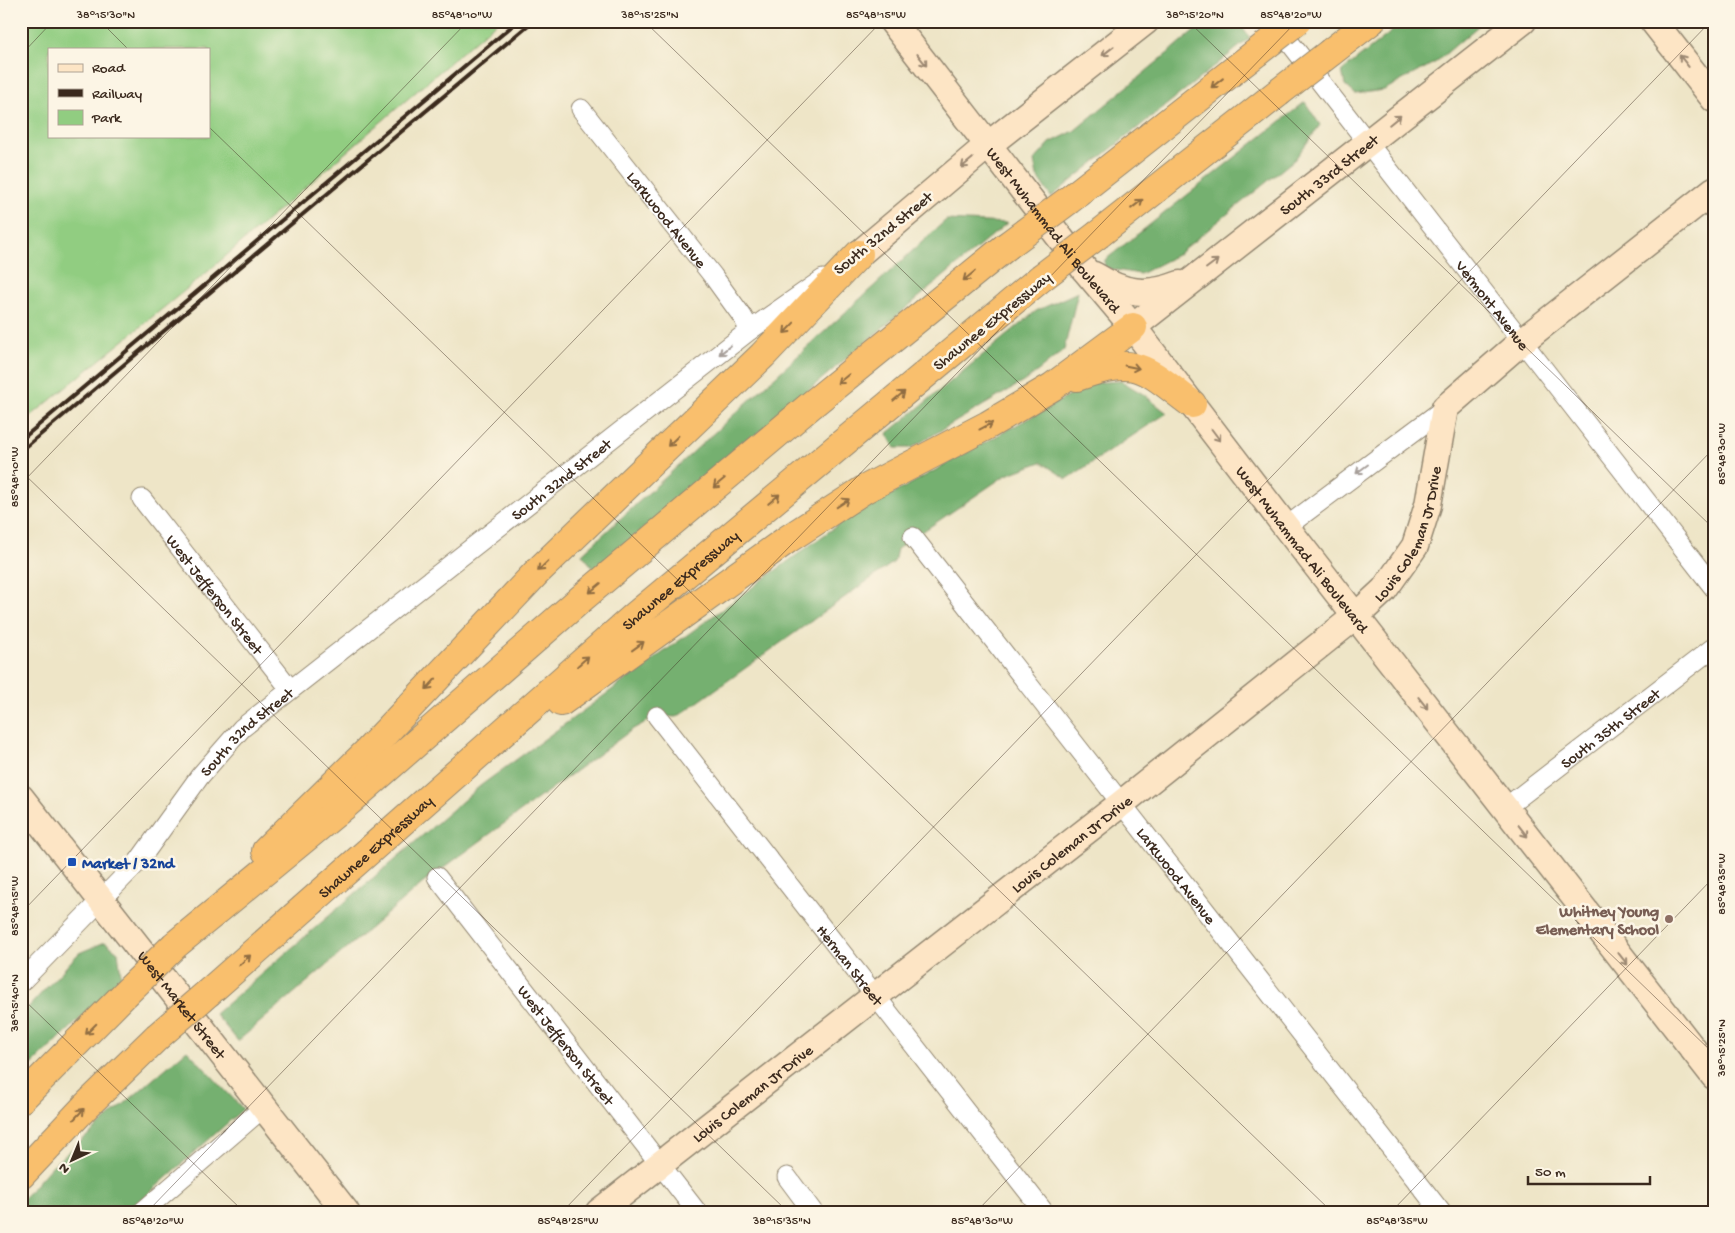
<svg xmlns="http://www.w3.org/2000/svg" width="1735" height="1233" viewBox="0 0 1735 1233" font-family="'Gochi Hand',sans-serif">
  <rect width="100%" height="100%" fill="#fcf5e5"/>
  <filter id="ink" filterUnits="userSpaceOnUse"><feTurbulence type="fractalNoise" baseFrequency=".02" numOctaves="2"/><feDisplacementMap in="SourceGraphic" scale="10" xChannelSelector="R" yChannelSelector="G"/><feConvolveMatrix kernelMatrix="1 2 1 2 8 2 1 2 1" color-interpolation-filters="sRGB"/></filter>
  <filter id="wash" filterUnits="userSpaceOnUse"><feTurbulence type="fractalNoise" baseFrequency=".0096" numOctaves="4" result="noise"/><feDisplacementMap in="SourceGraphic" scale="20" xChannelSelector="R" yChannelSelector="G"/><feGaussianBlur stdDeviation="1.12" result="paint"/><feColorMatrix in="noise" values="0 0 0 0 0 0 0 0 0 0 0 0 0 0 0 0 0 1.4 0 .05"/><feComposite in="paint" operator="in"/></filter>
  <g filter="url(#wash)">
    <rect width="100%" height="100%" fill="#eee5c7"/>
    <!-- green -->
    <path fill="#91cd81" stroke="#667c50" fill-rule="evenodd" d="M21,21H498L205,274L21,424ZM49,49H209V136H49Z"/>
    <!-- forest -->
    <g fill="#74b06f" stroke="#586d46">
      <polygon points="1212,21 1237,21 1250,38 1051,197 1037,176 1034,161 1050,143 1074,131 1197,29"/>
      <polygon points="1405,21 1484,21 1436,62 1384,90 1355,94 1345,85 1342,71"/>
      <polygon points="1305,102 1320,125 1295,159 1177,255 1140,274 1104,268 1105,260"/>
      <polygon points="946,220 1007,223 595,570 582,554"/>
      <polygon points="1078,292 1064,350 1028,379 911,448 895,448 887,434 1036,311"/>
      <polygon points="1121,381 1143,394 1167,413 1067,479 1041,462 1006,475 897,549 894,562 677,717 657,716 633,729 423,883 238,1041 215,1014 480,786 842,522 1092,383"/>
      <polygon points="105,942 118,952 121,975 103,997 21,1075 21,1015 79,953"/>
      <polygon points="187,1050 243,1109 128,1212 21,1212 21,1201 52,1166"/>
    </g>
  </g>
  <g filter="url(#ink)">
    <g fill="none" stroke-linecap="round" stroke-linejoin="round">
      <!-- street casing -->
      <g stroke="#948872" stroke-width="21">
        <g id="street">
          <path id="s1" d="M1273,21L1714,588"/>
          <path id="s2" d="M581,109L713,276L742,316L750,330"/>
          <path id="s3" d="M142,499L290,689"/>
          <polyline points="1286,527 1445,408"/>
          <path id="s4" d="M913,537L1441,1212"/>
          <path id="s5" d="M657,716L1044,1212"/>
          <path id="s6" d="M1505,808L1714,647"/>
          <path id="s7" d="M437,877L697,1212"/>
          <path id="s8" d="M21,982L138,862L200,776L242,728L750,330L823,279"/>
          <polyline points="787,1177 813,1212"/>
          <polyline points="142,1212 264,1107"/>
        </g>
      </g>
      <!-- secondary casing -->
      <g stroke="#948872" stroke-width="29">
        <g id="secondary">
          <path id="s9" d="M892,21L1085,270L1133,327L1286,527L1714,1076"/>
          <polyline points="1653,21 1714,99"/>
          <polyline points="859,254 988,145 1146,21"/>
          <path d="M1094,275C1125,294 1146,297 1180,284"/>
          <path id="s10" d="M1133,327L1523,21"/>
          <path id="s11" d="M21,798L346,1212"/>
          <path id="s12" d="M599,1212L1122,803L1356,616L1384,590L1415,546L1428,505L1445,408L1521,342L1714,190"/>
        </g>
      </g>
      <!-- highway casing -->
      <g stroke="#948872" stroke-width="30">
        <g id="highway">
          <polyline points="1331,52 1371,21"/>
          <polyline points="1069,200 1256,53"/>
          <polyline points="1099,234 1278,93"/>
          <path d="M1077,377C1137,354 1144,368 1192,404"/>
          <polyline points="561,702 788,539 865,489 988,425 1052,387 1133,327"/>
          <polyline points="266,851 367,752 536,573 763,355 859,254"/>
          <polyline points="175,945 343,807 582,598 810,406 1007,246"/>
          <path id="s13" d="M209,992L635,616L1041,278"/>
          <polyline points="21,1099 125,994"/>
          <polyline points="21,1175 85,1107 157,1037"/>
        </g>
      </g>
      <!-- street -->
      <use href="#street" stroke="#fff" stroke-width="19"/>
      <!-- secondary -->
      <use href="#secondary" stroke="#fde5c5" stroke-width="26"/>
      <!-- highway -->
      <use href="#highway" stroke="#f9bf6d" stroke-width="28"/>
      <!-- rail -->
      <g stroke="#3b2a1e" stroke-width="4">
        <polyline points="21,440 518,21"/>
        <polyline points="21,451 533,21"/>
      </g>
      <!-- highway-bridge casing -->
      <g stroke="#948872" stroke-width="30" stroke-linecap="butt">
        <g id="highway-bridge">
          <polyline points="1256,53 1297,21"/>
          <polyline points="1278,93 1331,52"/>
          <polyline points="1007,246 1069,200"/>
          <polyline points="1041,278 1099,234"/>
          <polyline points="125,994 175,945"/>
          <polyline points="157,1037 209,992"/>
        </g>
      </g>
      <!-- highway-bridge -->
      <use href="#highway-bridge" stroke="#f9bf6d" stroke-width="28"/>
    </g>
    <!-- one-way arrows -->
    <defs><path id="oneway-shaft" d="M-6 0H5M1.5-3L5.5 0L1.5 3" fill="none" stroke-width="1.6" stroke-linecap="round" stroke-linejoin="round" transform="scale(1.25)"/></defs>
    <g stroke="#9c8872">
      <use href="#oneway-shaft" transform="translate(1108 51) rotate(142)"/>
      <use href="#oneway-shaft" transform="translate(922 60) rotate(52)"/>
      <use href="#oneway-shaft" transform="translate(1684 61) rotate(-128)"/>
      <use href="#oneway-shaft" transform="translate(1395 120) rotate(-39)"/>
      <use href="#oneway-shaft" transform="translate(967 163) rotate(140)"/>
      <use href="#oneway-shaft" transform="translate(1212 264) rotate(-37)"/>
      <use href="#oneway-shaft" transform="translate(1216 435) rotate(53)"/>
      <use href="#oneway-shaft" transform="translate(1423 703) rotate(52)"/>
      <use href="#oneway-shaft" transform="translate(1523 831) rotate(52)"/>
      <use href="#oneway-shaft" transform="translate(1623 959) rotate(52)"/>
    </g>
    <g stroke="#906d42">
      <use href="#oneway-shaft" transform="translate(1217 83) rotate(142)"/>
      <use href="#oneway-shaft" transform="translate(1137 204) rotate(-38)"/>
      <use href="#oneway-shaft" transform="translate(969 276) rotate(141)"/>
      <use href="#oneway-shaft" transform="translate(789 328) rotate(134)"/>
      <use href="#oneway-shaft" transform="translate(1132 367) rotate(11)"/>
      <use href="#oneway-shaft" transform="translate(843 379) rotate(141)"/>
      <use href="#oneway-shaft" transform="translate(899 396) rotate(-39)"/>
      <use href="#oneway-shaft" transform="translate(986 426) rotate(-28)"/>
      <use href="#oneway-shaft" transform="translate(673 441) rotate(136)"/>
      <use href="#oneway-shaft" transform="translate(719 483) rotate(140)"/>
      <use href="#oneway-shaft" transform="translate(774 499) rotate(-40)"/>
      <use href="#oneway-shaft" transform="translate(843 503) rotate(-33)"/>
      <use href="#oneway-shaft" transform="translate(543 566) rotate(136)"/>
      <use href="#oneway-shaft" transform="translate(595 588) rotate(140)"/>
      <use href="#oneway-shaft" transform="translate(638 646) rotate(-36)"/>
      <use href="#oneway-shaft" transform="translate(583 661) rotate(-41)"/>
      <use href="#oneway-shaft" transform="translate(431 684) rotate(133)"/>
      <use href="#oneway-shaft" transform="translate(245 960) rotate(-42)"/>
      <use href="#oneway-shaft" transform="translate(91 1029) rotate(135)"/>
      <use href="#oneway-shaft" transform="translate(79 1114) rotate(-47)"/>
    </g>
    <g stroke="#a79f9a">
      <use href="#oneway-shaft" transform="translate(725 350) rotate(142)"/>
      <use href="#oneway-shaft" transform="translate(1362 469) rotate(143)"/>
    </g>
  </g>
  <!-- ticks -->
  <path fill="none" stroke="#3b2a1e" stroke-width="1" stroke-opacity="0.45" d="M100,21L128,49M644,21L1714,1054M1188,21L1714,529M21,55L53,21M209,127L1332,1212M21,471L788,1212M21,484L468,21M21,913L882,21M21,997L244,1212M147,1212L1297,21M562,1212L1711,21M976,1212L1714,448M1391,1212L1714,877"/>
  <!-- markers -->
  <rect fill="#1a4fb4" stroke="#fcf5e5" stroke-width="2" x="67" y="857" width="10" height="10" rx="2.5"/>
  <circle fill="#8d6e63" stroke="#fcf5e5" stroke-width="2" cx="1669" cy="919" r="5"/>
  <g text-anchor="middle" stroke-width="5" stroke-linejoin="round" paint-order="stroke">
    <!-- street labels -->
    <g font-size="16" fill="#3b2a1e" stroke="#fcf5e5">
      <text dy="6" stroke="none"><textPath href="#s10" startOffset="248">South 33rd Street</textPath></text>
      <text dy="6" stroke="none"><textPath href="#s2" startOffset="140">Larkwood Avenue</textPath></text>
      <text dy="6" stroke="none"><textPath href="#s9" startOffset="264">West Muhammad Ali Boulevard</textPath></text>
      <text transform="translate(882 232) rotate(-39)" y="6">South 32nd Street</text>
      <text dy="6" stroke="none"><textPath href="#s1" startOffset="359">Vermont Avenue</textPath></text>
      <text transform="translate(991 320) rotate(-39)" y="6">Shawnee Expressway</text>
      <text dy="6" stroke="none"><textPath href="#s8" startOffset="742">South 32nd Street</textPath></text>
      <text dy="6" stroke="none"><textPath href="#s12" startOffset="1064">Louis Coleman Jr Drive</textPath></text>
      <text dy="6" stroke="none"><textPath href="#s9" startOffset="669">West Muhammad Ali Boulevard</textPath></text>
      <text dy="6" stroke="none"><textPath href="#s13" startOffset="626">Shawnee Expressway</textPath></text>
      <text dy="6" stroke="none"><textPath href="#s3" startOffset="120">West Jefferson Street</textPath></text>
      <text dy="6" stroke="none"><textPath href="#s6" startOffset="132">South 35th Street</textPath></text>
      <text dy="6" stroke="none"><textPath href="#s8" startOffset="338">South 32nd Street</textPath></text>
      <text dy="6" stroke="none"><textPath href="#s12" startOffset="599">Louis Coleman Jr Drive</textPath></text>
      <text dy="6" stroke="none"><textPath href="#s13" startOffset="221">Shawnee Expressway</textPath></text>
      <text dy="6" stroke="none"><textPath href="#s4" startOffset="429">Larkwood Avenue</textPath></text>
      <text dy="6" stroke="none"><textPath href="#s5" startOffset="315">Herman Street</textPath></text>
      <text dy="6" stroke="none"><textPath href="#s11" startOffset="262">West Market Street</textPath></text>
      <text dy="6" stroke="none"><textPath href="#s7" startOffset="212">West Jefferson Street</textPath></text>
      <text dy="6" stroke="none"><textPath href="#s12" startOffset="194">Louis Coleman Jr Drive</textPath></text>
    </g>
    <!-- transit labels -->
    <g font-size="16" font-weight="bold" fill="#164399" stroke="#fcf5e5" text-anchor="start">
      <text x="82" y="868">Market / 32nd</text>
    </g>
    <!-- education labels -->
    <g font-size="16" font-weight="bold" fill="#785e54" stroke="#fcf5e5" text-anchor="end">
      <text x="1659" y="916">Whitney Young<tspan x="1659" dy="18">Elementary School</tspan></text>
    </g>
  </g>
  <!-- margin -->
  <rect width="1735" height="1233" fill="none" stroke="#fcf5e5" stroke-width="55"/>
  <!-- legend -->
  <rect x="48" y="48" width="162" height="90" fill="#fcf5e5" stroke="#afa495"/>
  <rect x="58" y="64" width="25" height="8" fill="#fde5c5" stroke="#afa495"/>
  <text x="92" y="72" font-size="15" fill="#3b2a1e">Road</text>
  <rect x="58" y="89" width="25" height="8" fill="#3b2a1e" stroke="#afa495"/>
  <text x="92" y="98" font-size="15" fill="#3b2a1e">Railway</text>
  <rect x="58" y="110" width="25" height="15" fill="#91cd81" stroke="#afa495"/>
  <text x="92" y="122" font-size="15" fill="#3b2a1e">Park</text>
  <!-- north arrow -->
  <g transform="translate(72 1160) rotate(224)" stroke="#fcf5e5" stroke-width="4" paint-order="stroke">
  <path d="M0-4L9 19L0 12L-9 19Z" fill="#3b2a1e"/>
  <text y="-8" font-size="14" font-weight="bold" text-anchor="middle" fill="#3b2a1e">N</text>
  </g>
  <!-- scale -->
  <path d="M1528 1176v8h122v-8" fill="none" stroke="#3b2a1e" stroke-width="2.5"/>
  <text x="1535" y="1176" font-size="15" fill="#3b2a1e" stroke="#fcf5e5" stroke-width="4" paint-order="stroke">50 m</text>
  <rect x="28" y="28" width="1680" height="1178" fill="none" stroke="#3b2a1e" stroke-width="2"/>
  <g font-size="12" text-anchor="middle" fill="#3b2a1e">
    <text x="106" y="18">38°15'30"N</text>
    <text x="462" y="18">85°48'10"W</text>
    <text x="650" y="18">38°15'25"N</text>
    <text x="876" y="18">85°48'15"W</text>
    <text x="1195" y="18">38°15'20"N</text>
    <text x="1291" y="18">85°48'20"W</text>
    <text transform="translate(1721 454) rotate(-90)" y="4">85°48'30"W</text>
    <text transform="translate(14 477) rotate(-90)" y="4">85°48'10"W</text>
    <text transform="translate(1721 884) rotate(-90)" y="4">85°48'35"W</text>
    <text transform="translate(14 906) rotate(-90)" y="4">85°48'15"W</text>
    <text transform="translate(14 1003) rotate(-90)" y="4">38°15'40"N</text>
    <text transform="translate(1721 1048) rotate(-90)" y="4">38°15'25"N</text>
    <text x="153" y="1224">85°48'20"W</text>
    <text x="568" y="1224">85°48'25"W</text>
    <text x="782" y="1224">38°15'35"N</text>
    <text x="982" y="1224">85°48'30"W</text>
    <text x="1397" y="1224">85°48'35"W</text>
  </g>
</svg>
